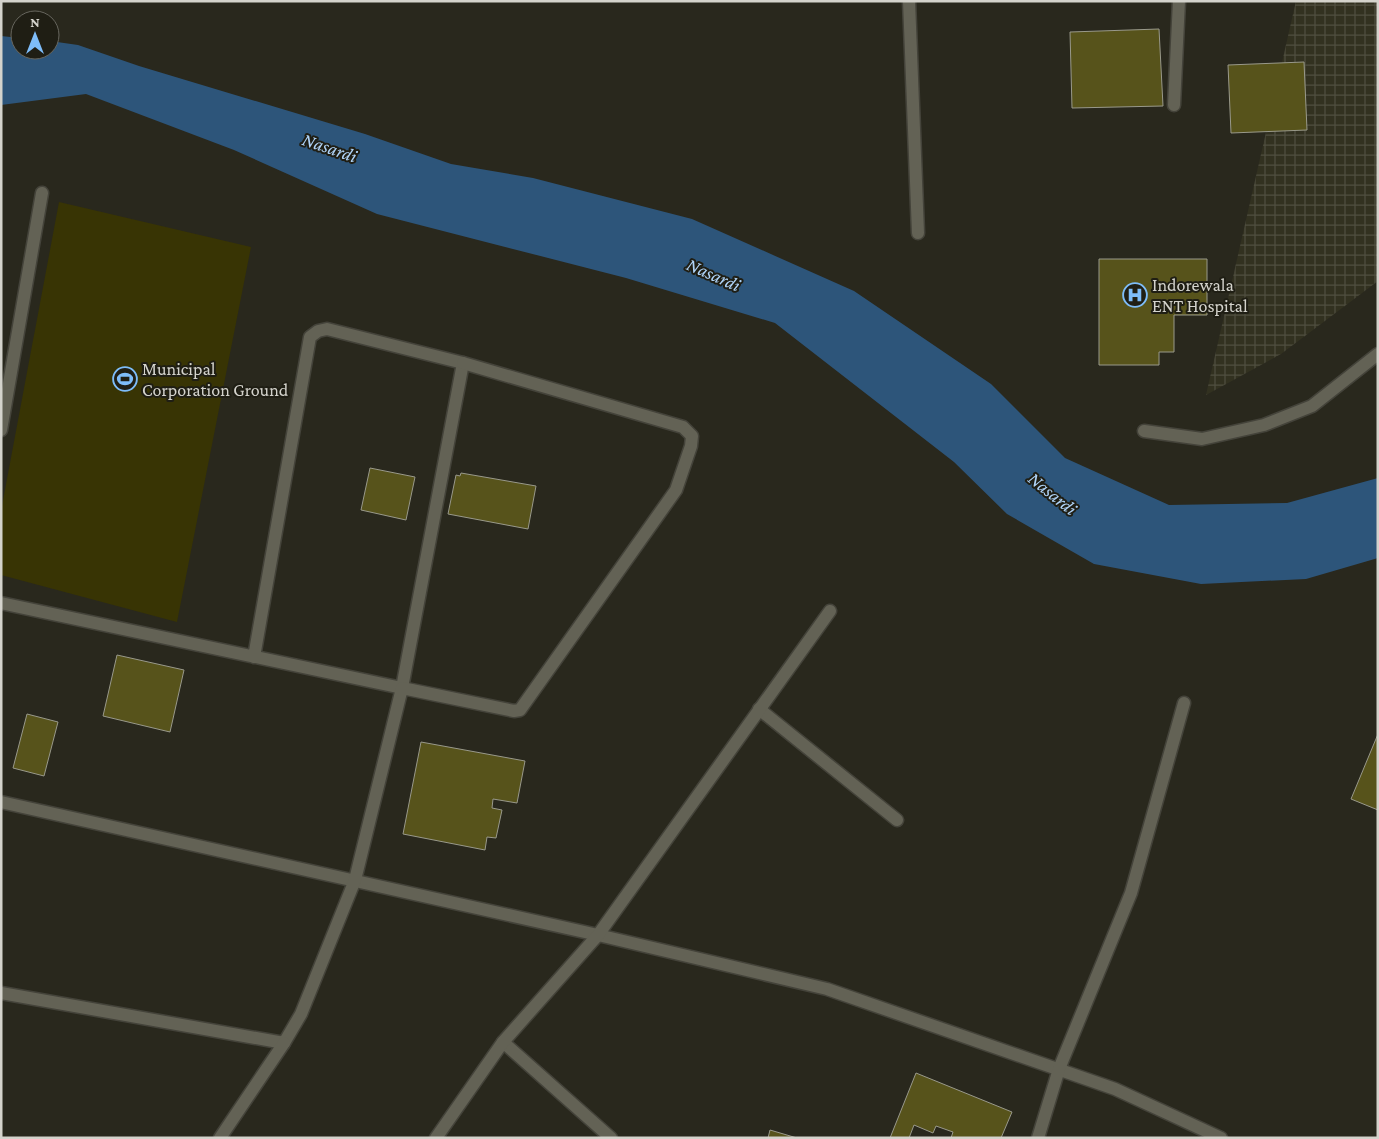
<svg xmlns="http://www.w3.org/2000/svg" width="1379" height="1139" viewBox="0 0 1379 1139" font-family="'Crimson Pro',serif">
  <defs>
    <pattern id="industrial-grid" width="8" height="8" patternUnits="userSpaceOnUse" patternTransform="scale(1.25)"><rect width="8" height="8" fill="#323120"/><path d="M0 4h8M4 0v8" fill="none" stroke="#4f4e3f"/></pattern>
  </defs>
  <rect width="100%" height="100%" fill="#29281d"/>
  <!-- industrial -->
  <polygon fill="url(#industrial-grid)" points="1296,1 1378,1 1378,281 1281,354 1206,395"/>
  <!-- pitch -->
  <polygon fill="#383404" points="59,202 251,247 177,622 1,575 1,511"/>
  <!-- water -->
  <polygon fill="#2d557a" points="1,36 20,38 20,50 50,50 50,41 78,45 139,66 365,134 451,164 533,178 692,219 854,291 991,384 1065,458 1169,505 1287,503 1378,478 1378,558 1306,579 1201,584 1094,564 1007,514 954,462 775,323 626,278 377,214 234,150 86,94 1,105"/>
  <!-- building -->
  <g fill="#57531b" stroke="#99998b">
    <polygon points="1159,29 1163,106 1072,108 1070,32"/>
    <polygon points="1304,62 1307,130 1231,133 1228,65"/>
    <polygon points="1099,259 1207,259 1207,315 1174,315 1174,352 1159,352 1159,365 1099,365"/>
    <polygon points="370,468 415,477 406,520 361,510"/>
    <polygon points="461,473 536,486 528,529 448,514 456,475 460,476"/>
    <polygon points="117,655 184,670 170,732 103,716"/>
    <polygon points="27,714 58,722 44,776 13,768"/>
    <polygon points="1378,734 1378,810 1351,799"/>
    <polygon points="421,742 525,761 517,803 493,799 492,808 502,810 496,838 487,837 485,850 403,834"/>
    <polygon points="916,1073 1012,1112 1001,1138 951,1138 953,1132 936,1126 933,1133 914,1125 909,1138 890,1138"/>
    <polygon points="770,1130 797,1138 768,1138"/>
  </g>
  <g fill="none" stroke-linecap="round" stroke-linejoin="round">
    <!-- street casing -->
    <g stroke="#44433a" stroke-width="15">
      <g id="street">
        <polyline points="909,1 918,233"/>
        <polyline points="1174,105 1179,1"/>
        <polyline points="1,430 42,193"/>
        <polyline points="1144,431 1202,439 1264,425 1312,406 1378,354"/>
        <polyline points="1,603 402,688 463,363 327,329 318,331 310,337 254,657"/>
        <polyline points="759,709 897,820"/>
        <polyline points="1,802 598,935 827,989 1115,1089 1221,1138"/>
        <polyline points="1,993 284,1043 301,1014 355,880 402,688 514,711 520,710 676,490 691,446 692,436 683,427 463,363"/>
        <polyline points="503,1042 611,1138"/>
        <polyline points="220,1138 284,1043"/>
        <polyline points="436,1138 503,1042 598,935 830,611"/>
        <polyline points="1038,1138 1059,1069 1131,893 1184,703"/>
      </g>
    </g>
    <!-- street -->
    <use href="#street" stroke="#636255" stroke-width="12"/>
  </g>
  <!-- icons -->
  <defs>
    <g id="hospital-ring" transform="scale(1.25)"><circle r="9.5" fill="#1f1e14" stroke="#7ebdf9" stroke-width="1.5"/><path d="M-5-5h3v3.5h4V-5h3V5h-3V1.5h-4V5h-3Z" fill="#7ebdf9"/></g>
    <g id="stadium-ring" transform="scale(1.25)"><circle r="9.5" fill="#1f1e14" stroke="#7ebdf9" stroke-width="1.5"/><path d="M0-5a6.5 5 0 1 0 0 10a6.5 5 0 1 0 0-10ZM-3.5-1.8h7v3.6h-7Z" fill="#7ebdf9"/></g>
  </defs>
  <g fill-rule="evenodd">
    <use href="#hospital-ring" x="1135" y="295"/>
    <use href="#stadium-ring" x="125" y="379"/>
  </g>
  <g text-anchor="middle" stroke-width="4" stroke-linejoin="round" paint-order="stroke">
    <!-- poi labels -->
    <g font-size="18" fill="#d4d3cc" stroke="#1f1e14" text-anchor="start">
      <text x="1152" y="291">Indorewala<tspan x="1152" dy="21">ENT Hospital</tspan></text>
      <text x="142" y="375">Municipal<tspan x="142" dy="21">Corporation Ground</tspan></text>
    </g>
    <!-- water labels -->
    <g font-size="19" font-style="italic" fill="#afd3f7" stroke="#1f1e14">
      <text transform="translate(330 147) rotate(19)" y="7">Nasardi</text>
      <text transform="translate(714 274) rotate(24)" y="7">Nasardi</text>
      <text transform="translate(1053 493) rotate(39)" y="7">Nasardi</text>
    </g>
  </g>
  <!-- border -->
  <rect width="1379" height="1139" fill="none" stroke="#d4d3cc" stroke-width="5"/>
  <!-- north arrow -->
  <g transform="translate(35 35)"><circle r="24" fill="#1f1e14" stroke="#67665e"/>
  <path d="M0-4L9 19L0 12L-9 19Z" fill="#7ebdf9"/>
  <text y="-8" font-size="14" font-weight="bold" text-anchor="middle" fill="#d4d3cc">N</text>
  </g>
</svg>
